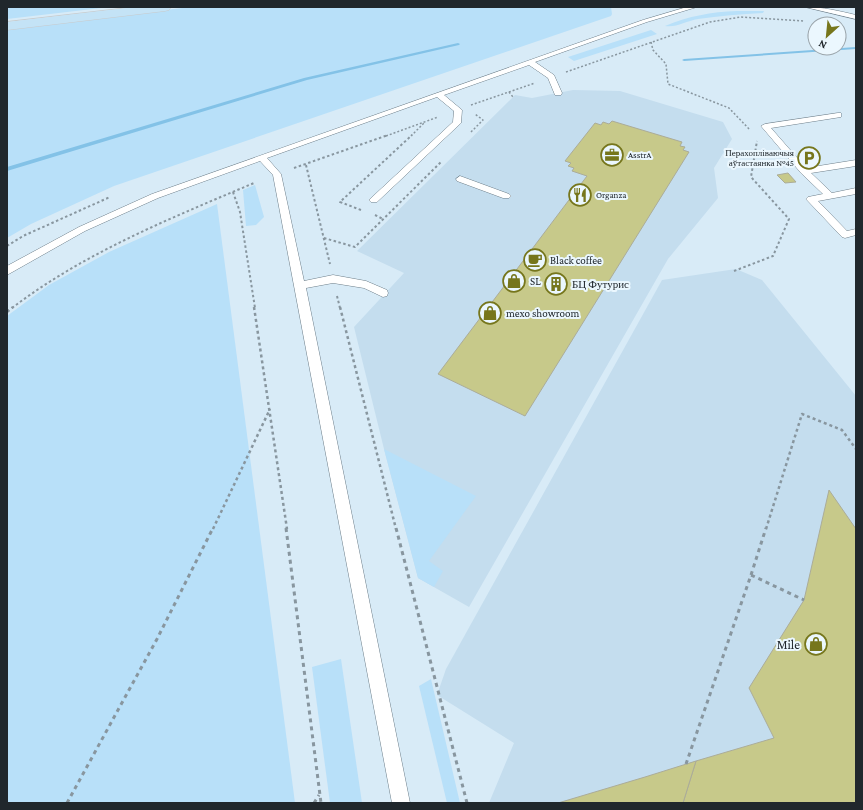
<svg xmlns="http://www.w3.org/2000/svg" width="863" height="810" viewBox="0 0 863 810" font-family="'Crimson Pro',serif">
  <rect width="100%" height="100%" fill="#d8ebf7"/>
  <!-- built -->
  <g fill="#c4ddee">
    <polygon points="573,90 620,91 723,122 732,139 714,168 718,198 668,259 469,607 418,578 384,449 354,327 404,273 357,251 515,95 532,98"/>
    <polygon points="736,269 762,280 856,396 856,803 489,803 514,743 437,695 446,669 662,280"/>
  </g>
  <!-- green -->
  <g fill="#b8e0f9">
    <polygon points="7,7 110,7 7,19"/>
    <polygon points="191,7 611,7 612,14 611,16 114,186 31,224 7,238 7,28"/>
    <path d="M737,11H764L763,13C741,14 719,16 698,19C686,21 676,28 665,26C689,16 711,12 737,11Z"/>
    <polygon points="651,30 657,34 574,61 568,57"/>
    <polygon points="255,185 264,217 256,225 246,226 243,190"/>
    <polygon points="217,204 295,803 7,803 7,316 49,285 109,252"/>
    <polygon points="384,449 476,496 429,561 443,571 434,587 418,578"/>
    <polygon points="341,659 362,803 330,803 312,667"/>
    <polygon points="431,679 460,803 447,803 419,686"/>
  </g>
  <g fill="none" stroke-linecap="round" stroke-linejoin="round">
    <!-- stream -->
    <g fill="#83c2e7" fill-rule="evenodd">
      <polygon points="458,43 460,44 459,45 307,80 7,171 7,167 304,78"/>
      <polygon points="856,47 856,49 684,61 682,60 684,59"/>
    </g>
  </g>
  <!-- building -->
  <g fill="#c7c98a" stroke="#abac99">
    <polygon points="612,121 682,142 680,146 685,147 683,150 689,152 525,416 438,374 587,176 572,171 574,168 568,166 571,163 565,161 595,123 601,125 603,122 609,124"/>
    <polygon points="788,173 796,182 785,183 777,175"/>
    <polygon points="829,490 856,529 856,803 683,803 696,761 774,738 749,688 804,600"/>
    <polygon points="696,761 683,803 558,803 645,777"/>
  </g>
  <g fill="none" stroke-linecap="round" stroke-linejoin="round">
    <!-- service casing -->
    <g stroke="#6d7e89" stroke-width="1">
      <g id="service">
        <polygon points="687,7 697,7 647,22 535,62 554,75 562,93 561,95 555,95 548,78 529,65 444,95 462,110 461,123 377,202 371,202 369,200 453,122 454,111 437,97 267,158 281,174 304,281 333,275 366,281 387,290 388,293 387,296 383,297 364,288 333,283 306,288 410,803 392,803 273,175 260,161 158,198 85,231 7,275 7,266 79,227 152,194 643,20"/>
        <path d="M805,7C823,7 839,11 856,15V19Z"/>
        <polygon points="838,113 841,113 841,117 771,128 806,168 856,160 856,166 811,173 832,193 856,188 856,194 818,201 847,231 856,229 856,235 845,238 842,237 806,199 808,197 823,194 801,173 761,126 765,124"/>
        <polygon points="460,176 509,194 511,196 509,198 503,198 457,181 456,179"/>
      </g>
    </g>
    <!-- trunk casing -->
    <g stroke="#c9cbcc" stroke-width="1">
      <polygon id="trunk" points="134,7 171,7 169,10 165,11 7,30 7,22"/>
    </g>
    <!-- path-far3 -->
    <g stroke="#88969f" stroke-width="1.5" stroke-dasharray="2 2" stroke-linecap="butt">
      <polyline points="651,42 653,50 666,64 668,84 729,108 750,130"/>
      <polyline points="566,72 710,22 741,17 804,21"/>
      <polyline points="509,92 513,97"/>
      <polyline points="471,105 535,83"/>
      <polyline points="471,132 483,120 475,114"/>
      <polyline points="386,136 438,117"/>
      <polyline points="411,136 425,122"/>
    </g>
    <!-- path-far2 -->
    <g stroke="#88969f" stroke-width="2" stroke-dasharray="2.5 2.5" stroke-linecap="butt">
      <polyline points="306,165 330,264"/>
      <polyline points="294,168 388,135"/>
      <polyline points="233,192 240,212 255,308"/>
      <polyline points="361,210 340,202 412,135"/>
      <polyline points="375,215 383,219"/>
      <polyline points="324,238 355,247 442,161"/>
      <polyline points="7,246 23,236 110,197"/>
      <polyline points="734,271 773,256 789,219 751,177 757,141"/>
      <polyline points="337,296 340,308"/>
      <path d="M12,308C84,253 171,218 254,183"/>
    </g>
    <!-- path-far1 -->
    <g stroke="#88969f" stroke-width="2.5" stroke-dasharray="3 3" stroke-linecap="butt">
      <polyline points="254,307 287,529"/>
      <polyline points="340,307 396,529"/>
      <polyline points="7,312 13,307"/>
      <polyline points="213,529 270,409"/>
      <polyline points="766,529 802,414 842,430 856,449"/>
    </g>
    <!-- path -->
    <g stroke="#88969f" stroke-width="3" stroke-dasharray="4 4" stroke-linecap="butt">
      <polyline points="286,528 321,803"/>
      <polyline points="396,528 467,803"/>
      <polyline points="751,575 766,528"/>
      <polyline points="686,764 751,575 804,600"/>
      <polyline points="67,803 157,639 213,528"/>
      <polyline points="314,803 319,795"/>
    </g>
    <!-- service -->
    <use href="#service" fill="#fff" fill-rule="evenodd"/>
    <!-- trunk -->
    <use href="#trunk" fill="#c4e3f6" fill-rule="evenodd"/>
  </g>
  <!-- icons -->
  <defs>
    <g id="office-ring" transform="scale(1.15)"><circle r="9.5" fill="#ebf7fe" stroke="#76761c" stroke-width="1.5"/><path d="M-6-3h4V-5.5h4V-3h4V5H-6ZM-1-4.5V-3h2v-1.5ZM-6 0V1H6V0Z" fill="#76761c"/></g>
    <g id="parking-ring" transform="scale(1.15)"><circle r="9.5" fill="#ebf7fe" stroke="#76761c" stroke-width="1.5"/><path d="M-3.5-5.5H1a3.5 3.5 0 0 1 0 7H-1V5.5H-3.5ZM-1-3.4V-.6H.8a1.4 1.4 0 0 0 0-2.8Z" fill="#76761c"/></g>
    <g id="restaurant-ring" transform="scale(1.15)"><circle r="9.5" fill="#ebf7fe" stroke="#76761c" stroke-width="1.5"/><path d="M-5-6h1v4h1v-4h1v4h1v-4h1v5L-1.5 .5V6h-2V.5L-5-1ZM5-6V6H3V1.5H1.5Q1.5-4 5-6Z" fill="#76761c"/></g>
    <g id="cafe-ring" transform="scale(1.15)"><circle r="9.5" fill="#ebf7fe" stroke="#76761c" stroke-width="1.5"/><path d="M-5.5-4.5H6V0H3Q3 3.5 0 3.5H-2.5Q-5.5 3.5-5.5 0ZM3-3.2v2h1.7v-2ZM-6 4.5H4V6H-6Z" fill="#76761c"/></g>
    <g id="shop-ring" transform="scale(1.15)"><circle r="9.5" fill="#ebf7fe" stroke="#76761c" stroke-width="1.5"/><path d="M-5-2.5h2.3a2.7 3.5 0 0 1 5.4 0H5L5.5 6h-11ZM-1.5-2.5h3a1.5 2.3 0 0 0-3 0Z" fill="#76761c"/></g>
    <g id="building-ring" transform="scale(1.15)"><circle r="9.5" fill="#ebf7fe" stroke="#76761c" stroke-width="1.5"/><path d="M-4-6H4V6H1V3H-1V6H-4ZM-2.5-4.3h1.7v1.8h-1.7ZM.8-4.3h1.7v1.8H.8ZM-2.5-1h1.7V.8h-1.7ZM.8-1h1.7V.8H.8Z" fill="#76761c"/></g>
  </defs>
  <g fill-rule="evenodd">
    <use href="#office-ring" x="612" y="155"/>
    <use href="#parking-ring" x="809" y="158"/>
    <use href="#restaurant-ring" x="580" y="195"/>
    <use href="#cafe-ring" x="535" y="260"/>
    <use href="#shop-ring" x="514" y="281"/>
    <use href="#building-ring" x="556" y="284"/>
    <use href="#shop-ring" x="490" y="313"/>
    <use href="#shop-ring" x="816" y="644"/>
  </g>
  <g text-anchor="middle" stroke-width="4" stroke-linejoin="round" paint-order="stroke">
    <!-- far-poi labels -->
    <g font-size="9" fill="#20272c" stroke="#ebf7fe" text-anchor="start">
      <text x="794" y="156" text-anchor="end">Перахопліваючыя<tspan x="794" dy="10">аўтастаянка №45</tspan></text>
      <text x="628" y="158">AsstrA</text>
      <text x="596" y="198">Organza</text>
    </g>
    <!-- poi labels -->
    <g font-size="11" fill="#20272c" stroke="#ebf7fe" text-anchor="start">
      <text x="550" y="264">Black coffee</text>
      <text x="530" y="285">SL</text>
      <text x="572" y="288">БЦ Футурис</text>
      <text x="506" y="317">mexo showroom</text>
    </g>
    <!-- near-poi labels -->
    <g font-size="13" fill="#20272c" stroke="#ebf7fe" text-anchor="end">
      <text x="800" y="649">Mile</text>
    </g>
  </g>
  <!-- border -->
  <rect width="863" height="810" fill="none" stroke="#20272c" stroke-width="16"/>
  <!-- north arrow -->
  <g transform="translate(827 36) rotate(207)"><circle r="19" fill="#ebf7fe" stroke="#9aa4aa"/>
  <path d="M0-3L7 15L0 10L-7 15Z" fill="#76761c"/>
  <text y="-6" font-size="11" font-weight="bold" text-anchor="middle" fill="#20272c">N</text>
  </g>
</svg>
